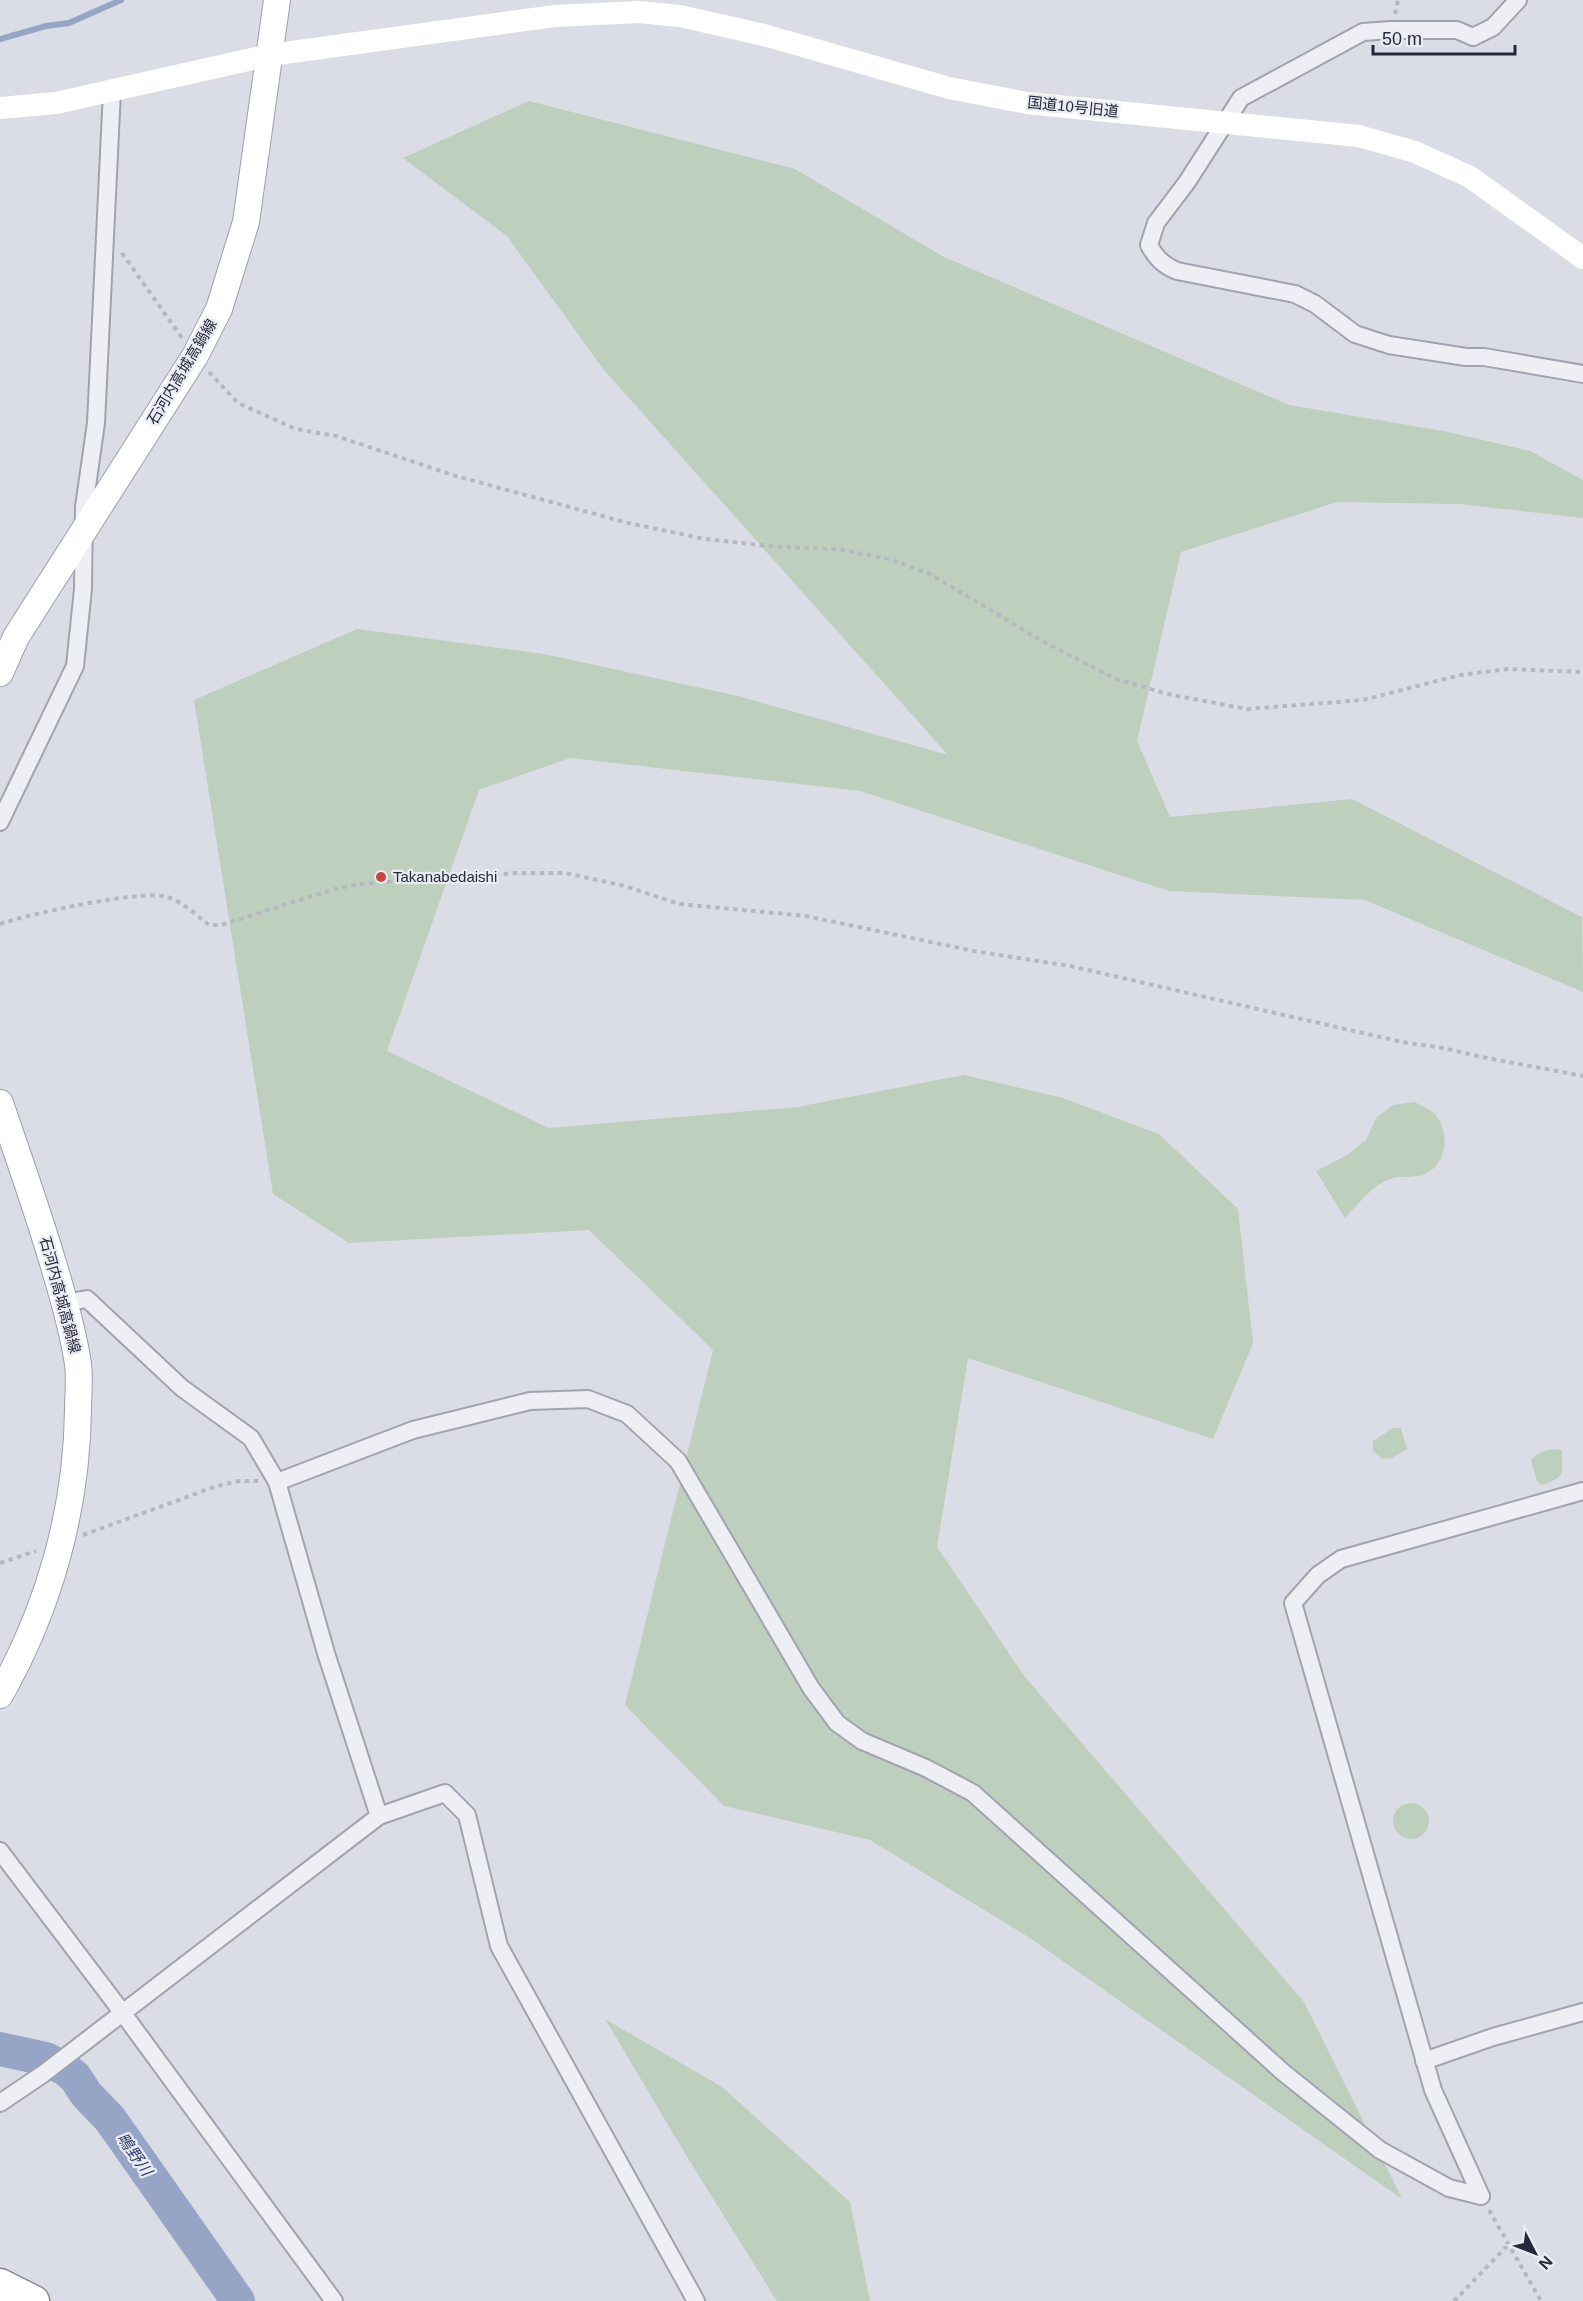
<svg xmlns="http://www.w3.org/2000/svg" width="1583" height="2301" viewBox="0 0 1583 2301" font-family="Helvetica,'Noto Sans JP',sans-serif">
  <rect width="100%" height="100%" fill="#dbdde6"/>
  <!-- green -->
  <g fill="#becfbd">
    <polygon points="529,101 795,169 944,257 1289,405 1444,431 1530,451 1583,480 1583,518 1459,504 1337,502 1181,552 1137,741 1170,817 1352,799 1582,917 1583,992 1365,900 1169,891 860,791 570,758 479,790 387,1051 549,1128 797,1107 964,1075 1063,1098 1159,1134 1238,1209 1253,1343 1213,1439 968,1358 937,1547 1025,1677 1304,2002 1402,2199 1030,1938 870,1840 724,1806 625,1705 713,1350 589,1230 349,1243 273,1194 194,700 357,629 544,654 738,696 948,755 603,369 507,236 403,158"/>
    <path d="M1415,1102C1421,1106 1430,1109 1435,1114C1448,1129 1449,1159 1430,1171C1414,1181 1402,1174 1390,1179C1372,1185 1358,1205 1345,1218L1316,1171L1349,1154L1366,1140L1376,1118L1393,1105Z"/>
    <polygon points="1393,1428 1401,1428 1407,1449 1392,1458 1382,1459 1373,1451 1373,1441"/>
    <path d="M1558,1449L1562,1451C1562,1476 1566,1476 1542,1485L1537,1481L1531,1461C1537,1451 1547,1450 1558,1449Z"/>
    <circle cx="1411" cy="1821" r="18"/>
    <polygon points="605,2019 722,2087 850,2202 870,2301 777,2301 689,2160"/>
  </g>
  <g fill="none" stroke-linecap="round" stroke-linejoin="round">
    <!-- stream -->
    <polyline stroke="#96a4c6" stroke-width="6" points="0,39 46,26 69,23 121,0"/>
    <!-- river -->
    <polyline stroke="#96a4c6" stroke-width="34" points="0,2049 46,2059 65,2069 75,2077 86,2094 110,2119 238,2301"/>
    <!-- street casing -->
    <g stroke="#a1a3af" stroke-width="20">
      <g id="street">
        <path d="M1518,0L1493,27L1473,37L1457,30H1391L1363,32L1241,98L1187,182L1156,223L1149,245C1156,258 1163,265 1177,271L1295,294L1315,304L1355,334L1389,345L1466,357H1484L1583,374"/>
        <polyline points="0,822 75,666 83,589 84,507 96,423 112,91"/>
        <polyline points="65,1303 87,1299 182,1388 251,1438 277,1482 326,1653 379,1816"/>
        <polyline points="277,1482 413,1430 530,1401 588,1399 627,1414 678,1461 811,1688 837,1723 862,1741 926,1768 973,1793 1284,2073 1380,2150 1449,2188 1481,2196"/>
        <polyline points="0,1851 122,2012 334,2301"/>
        <polyline points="1424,2061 1493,2037 1583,2012"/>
        <polyline points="0,2103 43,2074 379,1816 445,1793 467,1815 499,1946 696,2301"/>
        <polyline points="1481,2196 1433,2090 1293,1603 1318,1575 1341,1559 1583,1491"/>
      </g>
    </g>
    <!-- primary casing -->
    <g stroke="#9b9fb1" stroke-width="28">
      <g id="primary">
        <polyline points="0,673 16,637 195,356 219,309 246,222 277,0"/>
        <path d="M0,1103C18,1156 37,1209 53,1263C63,1296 73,1330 78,1364C80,1379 78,1395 78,1409C77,1510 49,1608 0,1695"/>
      </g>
    </g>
    <!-- highway casing -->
    <g stroke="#83889c" stroke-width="33">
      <polyline id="highway" points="0,2284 34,2301"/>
    </g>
    <!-- path -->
    <g stroke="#b6b8c0" stroke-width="4" stroke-dasharray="4.5 4.5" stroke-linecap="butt">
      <polyline points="1395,14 1398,0"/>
      <polyline points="122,253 182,338"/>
      <polyline points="209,372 238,403 296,429 336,436 456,476 628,523 705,539 778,547 838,549 889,559 930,574 1042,641 1114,678 1167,694 1247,709 1363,700 1460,675 1508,669 1583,672"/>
      <path d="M0,924C29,914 142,889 167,897C183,902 196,915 209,925H221L335,889L359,884L517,873H565L625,886L679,904L806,916L974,951L1070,966L1402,1042L1443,1048L1482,1057L1583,1076"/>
      <polyline points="83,1535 217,1486 239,1481 258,1481"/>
      <polyline points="0,1563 36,1551"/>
      <polyline points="1489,2210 1541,2301"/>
      <polyline points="1454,2301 1509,2244"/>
    </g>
    <!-- street -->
    <use href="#street" stroke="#eeeff4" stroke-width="16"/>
    <!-- secondary -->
    <polyline stroke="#fff" stroke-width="22" points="0,108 56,103 270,55 555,16 639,12 680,16 764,35 949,88 1027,103 1359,136 1415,152 1470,177 1583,258"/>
    <!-- primary -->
    <use href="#primary" stroke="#fff" stroke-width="26"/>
    <!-- highway -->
    <use href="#highway" stroke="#fff" stroke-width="30"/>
  </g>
  <!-- markers -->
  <circle fill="#cb4640" stroke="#eaecf3" stroke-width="2" cx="381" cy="877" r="6"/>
  <g text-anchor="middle" stroke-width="4.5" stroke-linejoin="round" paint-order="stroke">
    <!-- street labels -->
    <g font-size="15" fill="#26293b" stroke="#eaecf3">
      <text transform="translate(1073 107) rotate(6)" y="5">国道10号旧道</text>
      <text transform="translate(182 372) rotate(-59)" y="5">石河内高城高鍋線</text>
      <text transform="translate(60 1295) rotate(75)" y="5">石河内高城高鍋線</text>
    </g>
    <!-- poi labels -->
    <g font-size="15" fill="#26293b" stroke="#eaecf3" text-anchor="start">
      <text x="393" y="882">Takanabedaishi</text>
    </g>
    <!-- water labels -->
    <g font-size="16" font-style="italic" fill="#31406e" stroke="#eaecf3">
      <text transform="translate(135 2154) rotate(55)" y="6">鴫野川</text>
    </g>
  </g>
  <!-- north arrow -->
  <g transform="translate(1535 2253) rotate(132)" stroke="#eaecf3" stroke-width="4.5" paint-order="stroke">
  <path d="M0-4.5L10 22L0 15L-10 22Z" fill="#26293b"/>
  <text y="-9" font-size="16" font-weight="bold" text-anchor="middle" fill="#26293b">N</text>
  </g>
  <!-- scale -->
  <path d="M1373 45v9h142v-9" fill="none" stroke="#26293b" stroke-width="3"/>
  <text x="1382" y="45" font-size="18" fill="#26293b" stroke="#eaecf3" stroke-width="4.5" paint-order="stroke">50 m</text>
</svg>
